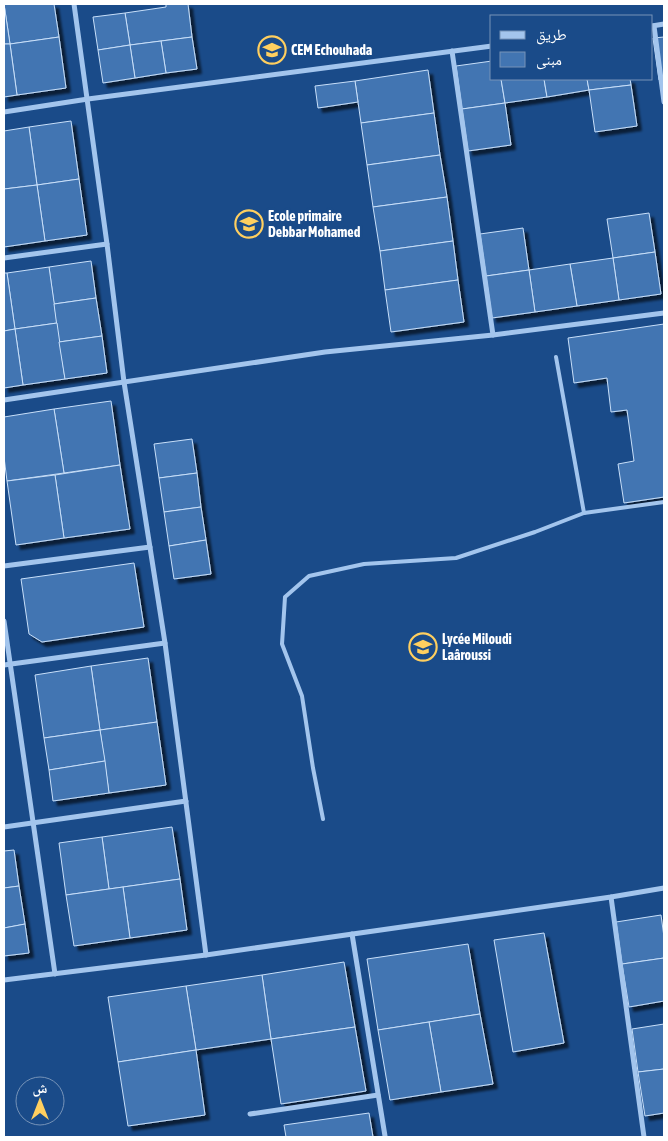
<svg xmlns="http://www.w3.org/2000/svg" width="668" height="1141" viewBox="0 0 668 1141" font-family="'Asap Condensed','Noto Naskh Arabic',sans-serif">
  <defs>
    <filter id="shadow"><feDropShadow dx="4.5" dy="4.5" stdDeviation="1" flood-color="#0009"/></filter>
  </defs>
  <rect width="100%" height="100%" fill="#1a4b89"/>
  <!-- building -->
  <g fill="#4275b2" stroke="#c8dff9" filter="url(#shadow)">
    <polygon points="4,4 54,4 59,37 10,44"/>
    <polygon points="4,4 10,44 4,44"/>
    <polygon points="166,4 188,4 192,37 130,45 125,13 166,7"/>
    <polygon points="125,13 130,45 98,50 93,17"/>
    <polygon points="59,37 66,88 17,95 10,44"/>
    <polygon points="192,37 197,69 166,73 161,41"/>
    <polygon points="664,37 664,80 659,80 653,38"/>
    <polygon points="161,41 166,73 135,78 130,45"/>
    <polygon points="4,44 10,44 17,95 4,97"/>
    <polygon points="130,45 135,78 103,83 98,50"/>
    <polygon points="492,61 492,79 501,79 505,103 462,109 456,66"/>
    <polygon points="428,70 434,113 361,123 355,81"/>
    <polygon points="501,79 544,79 547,97 505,103"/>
    <polygon points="544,79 587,79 589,90 547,97"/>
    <polygon points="587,79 630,79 631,85 589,90"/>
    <polygon points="355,81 358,102 318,108 315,86"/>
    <polygon points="631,85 637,126 595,132 589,90"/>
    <polygon points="505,103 511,145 468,151 462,109"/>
    <polygon points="434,113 440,155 367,165 361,123"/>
    <polygon points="71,121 79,179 37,185 29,127"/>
    <polygon points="29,127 37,185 4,189 4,131"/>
    <polygon points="440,155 447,197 373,207 367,165"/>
    <polygon points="79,179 87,235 45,241 37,185"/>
    <polygon points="37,185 45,241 4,247 4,189"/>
    <polygon points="447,197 453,241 380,251 373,207"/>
    <polygon points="649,213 655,252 613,258 607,219"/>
    <polygon points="523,228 529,270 486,276 480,234"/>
    <polygon points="453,241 458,280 385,290 380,251"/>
    <polygon points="655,252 661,294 619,300 613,258"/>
    <polygon points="613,258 619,300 577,306 570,264"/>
    <polygon points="91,261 96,298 54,304 49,267"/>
    <polygon points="570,264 577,306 535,312 529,270"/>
    <polygon points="49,267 57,323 15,329 7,273"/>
    <polygon points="529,270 535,312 492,318 486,276"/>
    <polygon points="4,273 7,273 15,329 4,331"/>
    <polygon points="458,280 464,322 391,332 385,290"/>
    <polygon points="96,298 102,336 59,342 54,304"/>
    <polygon points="57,323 65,379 23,385 15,329"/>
    <polygon points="664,324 664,497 624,503 618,464 634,461 627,410 611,412 607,378 574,383 568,338"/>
    <polygon points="15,329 23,385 4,388 4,331"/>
    <polygon points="102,336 107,373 65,379 59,342"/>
    <polygon points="111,401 120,465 64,473 54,409"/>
    <polygon points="54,409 64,473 7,481 4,457 4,417"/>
    <polygon points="192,439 197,473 159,478 154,444"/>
    <polygon points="120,465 130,529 64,538 55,475"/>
    <polygon points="197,473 201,507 164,512 159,478"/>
    <polygon points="55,475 64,538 16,545 7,481"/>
    <polygon points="201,507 206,540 169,546 164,512"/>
    <polygon points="206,540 211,574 174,579 169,546"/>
    <polygon points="134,563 144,627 42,642 29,634 21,579"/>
    <polygon points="148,658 157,722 100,730 91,666"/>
    <polygon points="91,666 100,730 44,738 35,675"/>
    <polygon points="157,722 166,785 109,793 100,730"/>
    <polygon points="100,730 105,761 49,770 44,738"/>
    <polygon points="105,761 109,793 53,801 49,770"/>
    <polygon points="172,827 180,879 109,889 102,837"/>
    <polygon points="102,837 109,889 66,895 59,843"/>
    <polygon points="14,850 19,886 4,888 4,851"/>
    <polygon points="180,879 187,930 130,938 123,887"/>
    <polygon points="19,886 25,924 4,928 4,888"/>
    <polygon points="123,887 130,938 74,946 66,895"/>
    <polygon points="661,915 664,937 664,958 622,964 616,922"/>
    <polygon points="25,924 29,953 4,956 4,928"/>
    <polygon points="544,933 564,1043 513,1052 494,940"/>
    <polygon points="468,944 480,1014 378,1030 367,959"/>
    <polygon points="664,958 664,1001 629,1007 622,964"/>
    <polygon points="344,962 355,1027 271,1039 262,975"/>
    <polygon points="262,975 271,1039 196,1050 186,986"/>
    <polygon points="186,986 196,1050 118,1062 108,997"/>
    <polygon points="480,1014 493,1084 441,1092 429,1022"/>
    <polygon points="429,1022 441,1092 390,1100 378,1030"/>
    <polygon points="664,1024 664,1069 638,1072 632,1029"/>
    <polygon points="355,1027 366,1091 281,1104 271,1039"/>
    <polygon points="196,1050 205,1115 128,1126 118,1062"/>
    <polygon points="664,1069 664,1113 645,1116 638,1072"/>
    <polygon points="369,1113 373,1137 286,1137 284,1125"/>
  </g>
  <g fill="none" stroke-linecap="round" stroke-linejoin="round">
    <!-- lane -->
    <g stroke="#a3c5ed" stroke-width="4">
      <polyline points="556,357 584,513"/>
      <polyline points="323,819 313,768 302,696 282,644 285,597 309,576 364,564 456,558 535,532 584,513 664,502"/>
    </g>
    <!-- street -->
    <g stroke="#a3c5ed" stroke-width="5">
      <polyline points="74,4 107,244 124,382 165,643 206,955"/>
      <polyline points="652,26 664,24"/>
      <polyline points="654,26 664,102"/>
      <polyline points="452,51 493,335"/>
      <polyline points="4,112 88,99 492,46"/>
      <polyline points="4,258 107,244"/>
      <polyline points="4,400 325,352 493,335 664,313"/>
      <polyline points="4,566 150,547"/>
      <polyline points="4,621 55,974"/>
      <polyline points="4,665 165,643"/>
      <polyline points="4,827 186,801"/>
      <polyline points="611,897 644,1137"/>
      <polyline points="352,934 385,1136"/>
      <polyline points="4,980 206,955 611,897 664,888"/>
      <polyline points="250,1114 378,1095"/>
    </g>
  </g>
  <!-- icons -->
  <defs>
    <g id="school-ring" transform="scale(1.4375)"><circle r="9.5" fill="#1a4b89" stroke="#ffcf5f" stroke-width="1.5"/><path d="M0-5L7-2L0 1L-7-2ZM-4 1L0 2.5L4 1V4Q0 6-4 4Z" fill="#ffcf5f"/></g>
  </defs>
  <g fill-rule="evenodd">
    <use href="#school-ring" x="272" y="50"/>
    <use href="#school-ring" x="249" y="224"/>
    <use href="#school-ring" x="423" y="647"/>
  </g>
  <g text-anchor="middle" stroke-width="5" stroke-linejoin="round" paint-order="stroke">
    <!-- poi labels -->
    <g font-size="14" font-weight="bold" fill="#fff" stroke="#1a4b89" text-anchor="start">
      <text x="291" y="55">CEM Echouhada</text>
      <text x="268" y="221">Ecole primaire<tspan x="268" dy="16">Debbar Mohamed</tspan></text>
      <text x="442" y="644">Lycée Miloudi<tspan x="442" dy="16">Laâroussi</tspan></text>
    </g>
  </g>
  <!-- border -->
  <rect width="668" height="1141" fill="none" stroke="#ffffff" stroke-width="10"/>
  <!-- legend -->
  <rect x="490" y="15" width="162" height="65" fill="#1a4b89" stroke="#7693b8"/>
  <rect x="500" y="31" width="25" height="8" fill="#a3c5ed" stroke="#7693b8"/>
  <text x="536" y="40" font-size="15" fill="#ffffff">طريق</text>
  <rect x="500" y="52" width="25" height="15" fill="#4275b2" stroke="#7693b8"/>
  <text x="536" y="65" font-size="15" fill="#ffffff">مبنى</text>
  <!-- north arrow -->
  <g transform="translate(40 1101)"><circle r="24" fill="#1a4b89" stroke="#7693b8"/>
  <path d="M0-4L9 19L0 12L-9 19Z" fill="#ffcf5f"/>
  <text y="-8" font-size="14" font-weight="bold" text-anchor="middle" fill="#ffffff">ش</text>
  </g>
</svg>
